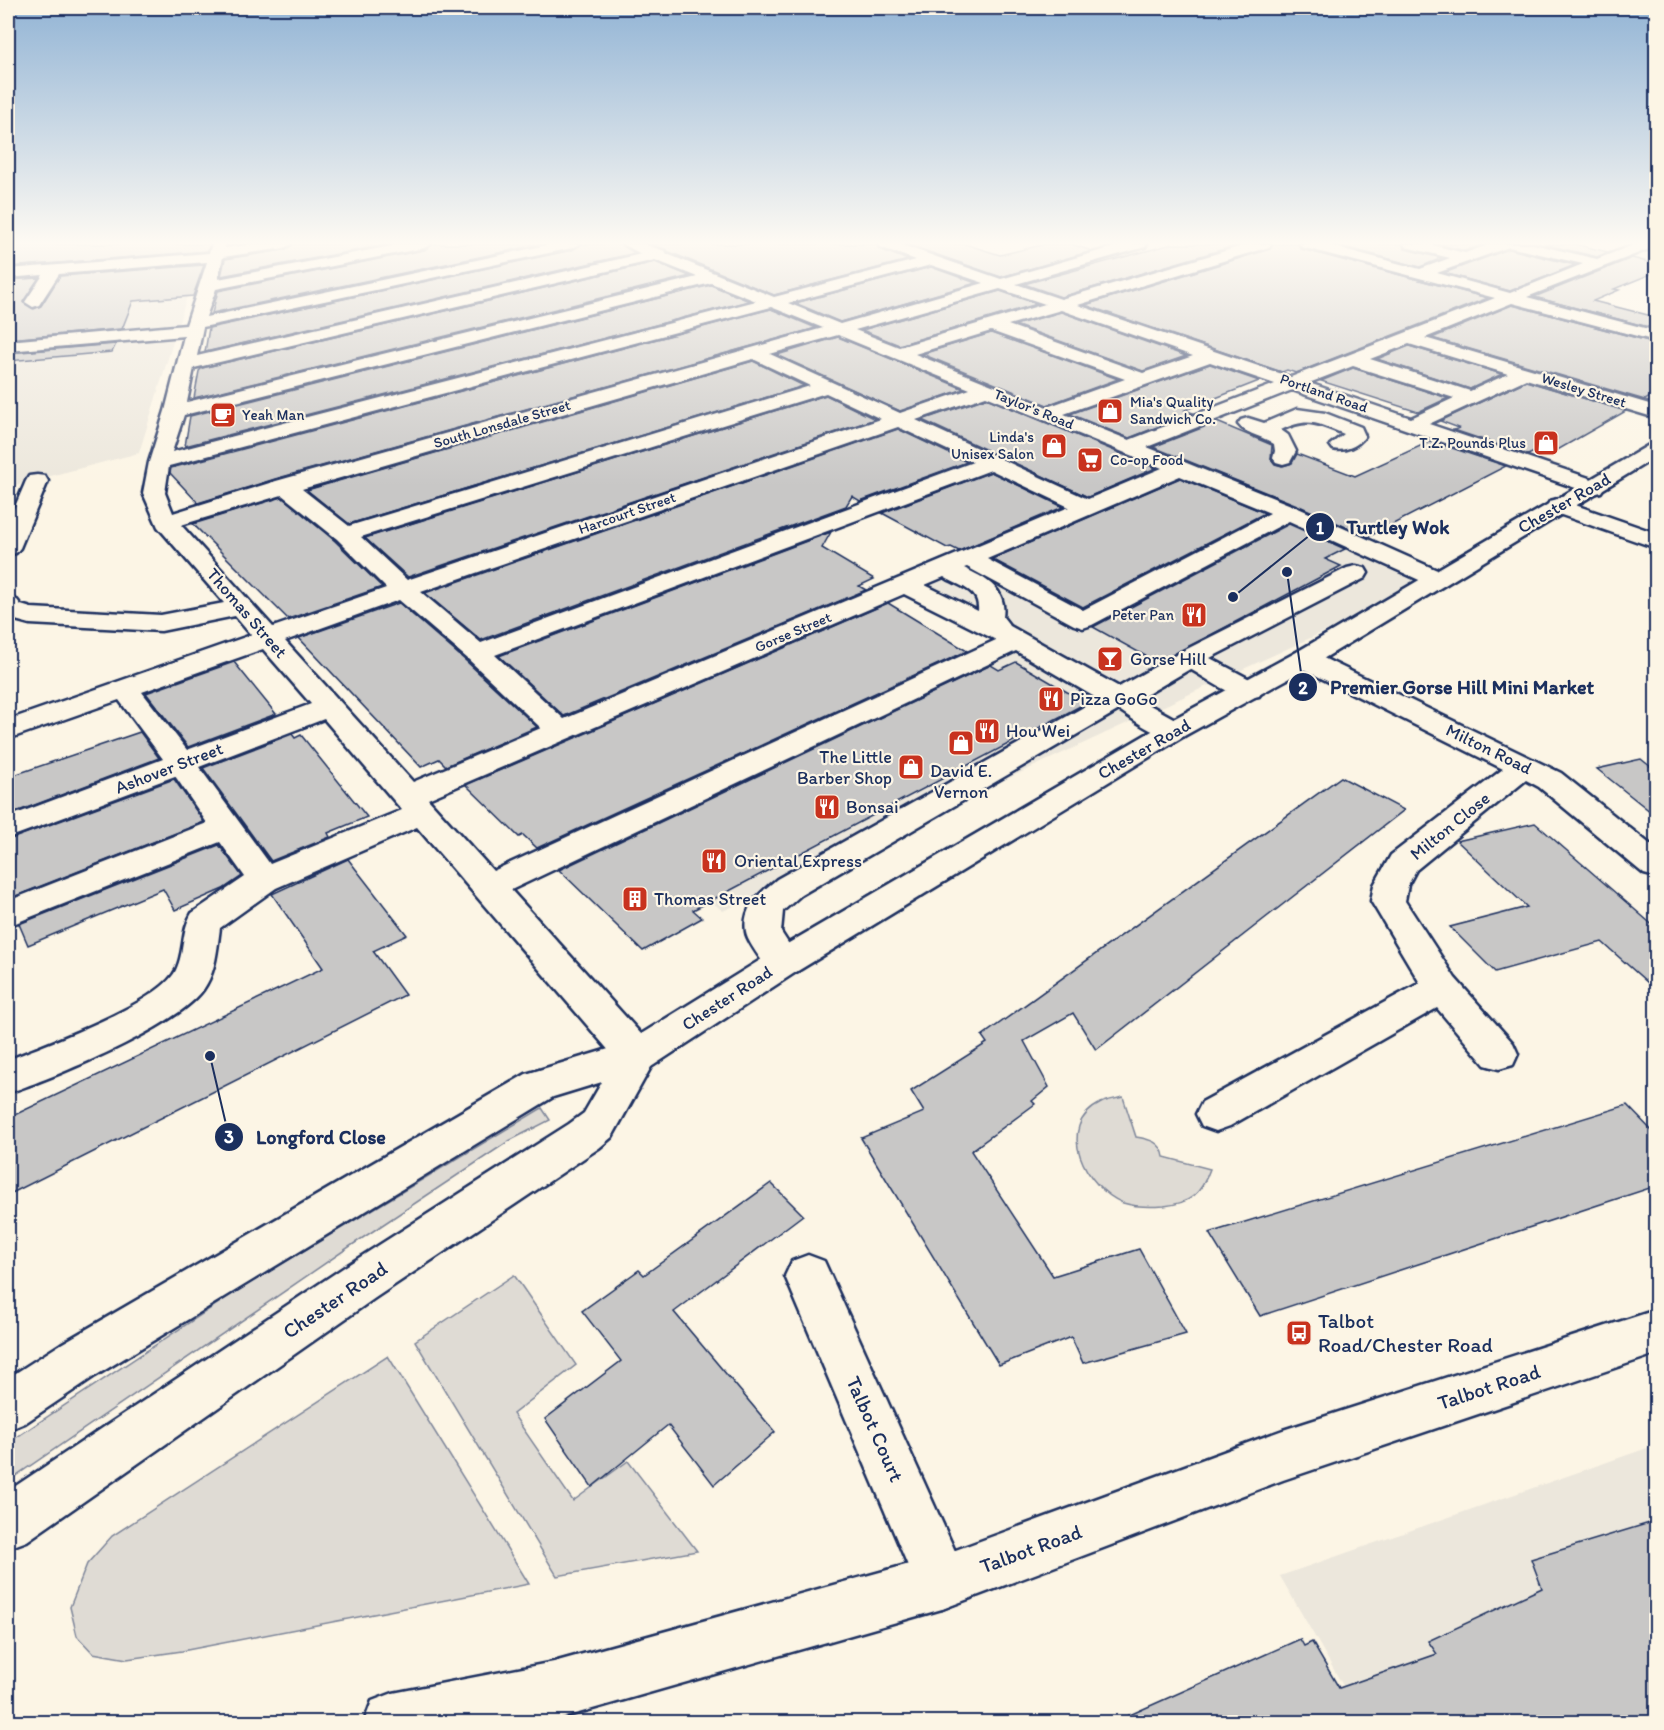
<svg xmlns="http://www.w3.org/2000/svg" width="1664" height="1730" viewBox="0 0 1664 1730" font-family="Itim,sans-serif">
  <rect width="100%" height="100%" fill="#fcf5e5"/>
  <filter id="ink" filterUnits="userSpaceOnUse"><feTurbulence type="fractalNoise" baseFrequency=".0167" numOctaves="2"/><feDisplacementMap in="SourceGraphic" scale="12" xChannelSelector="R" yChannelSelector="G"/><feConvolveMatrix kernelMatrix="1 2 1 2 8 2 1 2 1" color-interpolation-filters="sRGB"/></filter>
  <g filter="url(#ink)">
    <!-- built -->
    <g fill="#ece7dc">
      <polygon points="8,244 203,244 139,453 8,487"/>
      <polygon points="1288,512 1437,579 723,911 607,818 1005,639 905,585 968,558 1083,604"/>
      <polygon points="1656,1445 1656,1722 1364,1722 1280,1576"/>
    </g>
    <!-- green -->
    <g fill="#dfdbd4" stroke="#7d8599" stroke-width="1.5">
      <path d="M1123,1097L1136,1137C1149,1139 1162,1142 1164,1157L1210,1169C1201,1194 1191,1203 1164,1206C1151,1207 1136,1207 1123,1203C1086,1188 1053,1126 1101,1103C1107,1100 1116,1099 1123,1097Z"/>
      <polygon points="542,1108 550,1120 509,1141 349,1247 8,1481 8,1443 240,1289"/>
      <polygon points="514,1275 576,1365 513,1414 573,1501 628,1461 697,1551 557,1576 415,1341"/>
      <polygon points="388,1356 529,1584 182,1651 127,1659 93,1653 77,1636 70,1607 87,1564 112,1536"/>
    </g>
    <!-- building -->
    <g fill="#c8c7c6" stroke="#1b2f5e" stroke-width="1.5">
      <polygon points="8,244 210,244 207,251 8,267"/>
      <polygon points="293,244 390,244 221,276 225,259 284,250"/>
      <polygon points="433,244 541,244 212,313 218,291 424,250"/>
      <polygon points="581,244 621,244 635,253 205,352 209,328 572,250"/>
      <polygon points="650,244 876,244 879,249 908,260 774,295"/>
      <polygon points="906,244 965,244 1000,255 1046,244 1071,244 1092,251 1001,277"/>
      <polygon points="1172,244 1241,244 1061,297 1024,284"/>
      <polygon points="1273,244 1298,244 1301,249 1488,298 1296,373 1287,370 1282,372 1085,305 1270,249"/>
      <polygon points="1333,244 1402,244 1405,249 1442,258 1420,267"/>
      <polygon points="1437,244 1484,244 1465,251"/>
      <polygon points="1543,244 1574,244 1608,252 1597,257"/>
      <polygon points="1509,249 1575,265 1510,291 1444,273"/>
      <polygon points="1632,258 1656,264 1656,272 1614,289 1619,290 1593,301 1656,317 1656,329 1534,297"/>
      <polygon points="655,262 690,276 194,398 199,371 202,368"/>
      <polygon points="204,265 193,296 133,301 122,329 8,339 8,280 39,278 23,302 34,309 41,306 60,276"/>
      <polygon points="931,267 976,283 840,322 795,303"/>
      <polygon points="711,285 749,301 185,446 190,416"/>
      <polygon points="1000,291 1037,304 899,345 862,330"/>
      <polygon points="1512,305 1656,343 1656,394 1645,400 1432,338"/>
      <polygon points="771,309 816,328 275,479 198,503 170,473 171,468"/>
      <polygon points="1061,312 1186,356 1143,371 1015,325"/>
      <polygon points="991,333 1118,379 1047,405 922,354"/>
      <polygon points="838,337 964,389 900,411 777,355"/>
      <polygon points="116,344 112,352 8,361 8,353"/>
      <polygon points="1409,346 1502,374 1470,389 1377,359"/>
      <polygon points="753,361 804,386 349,524 307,490"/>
      <polygon points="1210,364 1259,381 1185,410 1193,413 1129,438 1070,414"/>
      <polygon points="1353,368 1448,398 1418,412 1321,381"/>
      <polygon points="1526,381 1626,411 1547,456 1534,452 1528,455 1454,430 1459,428 1440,421"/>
      <polygon points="826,395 875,419 408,577 365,538"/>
      <polygon points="986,398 1156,468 1088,497 922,420"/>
      <polygon points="1217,422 1272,445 1271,459 1275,464 1282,466 1292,463 1297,454 1355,476 1431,441 1506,466 1368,537 1297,505 1153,447"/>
      <polygon points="898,429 967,462 860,501 852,496 846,506 481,640 425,593"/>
      <polygon points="991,472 1063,507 959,551 951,547 947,548 882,513"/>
      <polygon points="1180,478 1265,513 1083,607 992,559"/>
      <polygon points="282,497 335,541 382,587 288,619 193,524"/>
      <polygon points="1289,524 1345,549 1325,559 1341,566 1158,663 1093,627"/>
      <polygon points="831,532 822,548 874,579 859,586 866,590 564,716 499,656"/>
      <polygon points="399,603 466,661 537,727 446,766 439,759 421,767 299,638"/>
      <polygon points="888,603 967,651 537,848 523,835 519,837 466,785"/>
      <polygon points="234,662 276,714 188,747 146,693"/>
      <polygon points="1016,662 1086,703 693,910 702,918 643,951 559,870 991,665 999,670"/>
      <polygon points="140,732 159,758 8,815 8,777"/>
      <polygon points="292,734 295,738 301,735 367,817 328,833 330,837 271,861 203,768"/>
      <polygon points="1641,759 1656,771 1656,816 1597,769"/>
      <polygon points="1341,777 1404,810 1096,1050 1073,1013 1024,1041 1049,1087 1032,1101 1035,1104 971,1151 1053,1276 1139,1249 1186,1334 1083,1363 1071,1337 999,1365 861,1138 924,1112 911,1091 987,1043 982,1036"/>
      <polygon points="174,779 204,822 8,899 8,840"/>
      <polygon points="1535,823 1656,928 1656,990 1602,942 1495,972 1450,927 1527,907 1457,841"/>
      <polygon points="219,845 242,876 223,889 175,910 163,889 28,945 19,924"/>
      <polygon points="348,859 407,935 373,951 405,995 8,1195 8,1118 323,968 272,894"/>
      <polygon points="1627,1105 1656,1135 1656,1186 1260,1316 1209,1233"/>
      <polygon points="771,1183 803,1215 674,1312 775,1432 714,1485 668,1425 592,1487 545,1419 621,1361 582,1311 639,1270 644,1275"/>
      <polygon points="1656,1521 1656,1722 1114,1722 1300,1639 1304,1646 1312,1642 1339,1688 1437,1654 1428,1641 1542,1588 1531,1559"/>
    </g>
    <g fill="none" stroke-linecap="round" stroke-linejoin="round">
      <!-- minor casing -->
      <g stroke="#1b2f5e" stroke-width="5">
        <g id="minor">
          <path d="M212,244H226L225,248L255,244H291L284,248L223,257L218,279L402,244H431L424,248L216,289L206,317L552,244H579L572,248L203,327L197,356L641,254L623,244H643L665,251L667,254L774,297L916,260L880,247L878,244H899L1001,279L1124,244H1147L1145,247L1016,284L1061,299L1249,244H1271L1269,247L1078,305L1291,377L1495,298L1302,247L1300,244H1324L1420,269L1450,258L1406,247L1404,244H1428L1465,253L1491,244H1533L1597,259L1636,244H1656L1654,247L1527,297L1656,331V341L1512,303L1425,338L1656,406V418L1526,379L1429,424L1601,482L1604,487L1601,492L1593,494L1292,390L1147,447L1296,507L1446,574L1449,579L1446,584L1437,586L1428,584L1289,521L1092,625L1083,628L1074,625L967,567L964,568C987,579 1007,589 1003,617L1010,626L1119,687L1181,652L1347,568L1356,566L1365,568L1368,573L1365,578L1210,658L1259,684L1263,690L1259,696C1236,702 1210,680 1190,669L1139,699L1184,724L1188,730L1184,736C1161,742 1138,722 1119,710L801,895L783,911L781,932L801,963L796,972L783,976L770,972C764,963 747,942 746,932C742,907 760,893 777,879L1098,699L1016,651L511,890L651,1045L656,1056L651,1067L637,1071L623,1067L417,827L276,888L220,928C217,949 216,972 203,990C175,1028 55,1077 8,1093V1060C44,1045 160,1004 176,970C185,952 181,931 192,913L245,877L220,842L8,926V901L207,823L175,776L8,838V817L163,759L119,700L8,739V720L251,635L235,616L161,631L30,624L8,618V597L17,600L21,605L31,608L161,615L224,603L158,527L143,493L149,462L165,411L184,336L8,351V341L186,325L207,262L59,274L39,305L33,307L25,302L43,275L8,278V269L209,253ZM1509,247L1583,264L1510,293L1437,273ZM655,260L697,277L187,402L194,368ZM931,265L984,283L840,324L788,303ZM711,283L756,301L172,452L184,415ZM1000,289L1045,304L899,347L855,330ZM771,307L823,328L276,481L173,513L165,493L169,466ZM1061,310L1193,356L1143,373L1008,325ZM991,331L1125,379L1047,407L915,354ZM838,335L970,389L900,413L770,354ZM1409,344L1508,374L1470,391L1370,359ZM753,359L810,386L349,526L302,489ZM1210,362L1275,384L1129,440L1064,414ZM1353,366L1454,398L1411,418L1309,383ZM826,393L881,419L407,580L361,537ZM986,396L1162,468L1088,499L916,420ZM898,427L973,462L481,643L421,592ZM991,470L1069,507L564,719L495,655ZM1180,476L1270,513L1083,610L987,559ZM282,495L337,539L386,588L273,627L181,525ZM944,577C960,587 980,589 978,611L925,585ZM904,594L996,640L493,871L428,799ZM399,600L468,659L541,728L413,782L285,641ZM263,649L311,704L187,750L142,692ZM324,719L402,810L270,864L199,767Z"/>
          <path d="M1297,409L1325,413L1361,427L1365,436C1358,446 1345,452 1333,449L1330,445L1344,434C1316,423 1309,417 1281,430L1288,435L1296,451L1290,462L1283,464L1276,462L1273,458L1275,451L1274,444C1263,436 1245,434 1238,424L1241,420L1248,418L1264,423Z"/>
          <polygon points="37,475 45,476 48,481 20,548 16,553 8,555 8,523 26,481 29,476"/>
          <polygon points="1558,499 1656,533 1656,548 1550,511 1547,506 1550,501"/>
          <polygon points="1304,651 1313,653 1561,773 1656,849 1656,877 1644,874 1539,787 1526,780 1416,870 1408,885 1405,901 1455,978 1513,1043 1518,1054 1513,1065 1499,1069 1485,1065 1437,1008 1230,1126 1216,1131 1202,1126 1196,1114 1202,1102 1420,983 1371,901 1374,885 1391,855 1503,769 1295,665 1291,659 1295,653"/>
          <polygon points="808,1255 824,1261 969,1582 961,1601 942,1609 923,1601 785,1276 792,1261"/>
        </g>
      </g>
      <!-- major casing -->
      <g stroke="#1b2f5e" stroke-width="5">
        <polygon id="major" points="1656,1310 1656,1354 1283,1480 942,1609 554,1720 540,1722 364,1722 372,1701 393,1693 554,1662 942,1555 1283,1430"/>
      </g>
      <!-- highway casing -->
      <g stroke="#1b2f5e" stroke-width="5">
        <polygon id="highway" points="1656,443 1656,457 1313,665 1184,736 796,972 651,1067 612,1137 599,1148 375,1298 27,1541 8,1548 8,1491 343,1268 569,1124 584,1113 602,1082 553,1097 95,1376 25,1423 8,1430 8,1378 61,1344 526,1074 625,1044 770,954 1164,724 1295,653 1649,445"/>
      </g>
      <!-- minor -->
      <use href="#minor" fill="#fcf5e5" fill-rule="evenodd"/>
      <!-- major -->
      <use href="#major" fill="#fcf5e5" fill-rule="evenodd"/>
      <!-- highway -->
      <use href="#highway" fill="#fcf5e5" fill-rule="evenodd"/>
    </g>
  </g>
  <!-- sky -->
  <linearGradient id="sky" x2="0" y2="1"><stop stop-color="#92b4d5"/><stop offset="0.5" stop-color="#fefaf3"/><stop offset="1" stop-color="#fefaf3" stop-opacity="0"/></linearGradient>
  <rect width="1664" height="486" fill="url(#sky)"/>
  <!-- icons -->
  <defs>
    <g id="shop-square" transform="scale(1.35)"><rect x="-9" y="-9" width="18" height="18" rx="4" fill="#c8321e" stroke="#fcf5e5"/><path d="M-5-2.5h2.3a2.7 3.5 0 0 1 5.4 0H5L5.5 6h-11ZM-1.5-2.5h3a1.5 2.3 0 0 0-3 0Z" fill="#fff"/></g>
    <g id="cafe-square" transform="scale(1.35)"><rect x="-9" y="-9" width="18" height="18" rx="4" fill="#c8321e" stroke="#fcf5e5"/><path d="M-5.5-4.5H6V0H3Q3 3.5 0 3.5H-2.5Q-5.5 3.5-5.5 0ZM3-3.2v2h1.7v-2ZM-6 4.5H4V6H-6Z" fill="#fff"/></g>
    <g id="supermarket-square" transform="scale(1.35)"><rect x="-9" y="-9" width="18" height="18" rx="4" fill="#c8321e" stroke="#fcf5e5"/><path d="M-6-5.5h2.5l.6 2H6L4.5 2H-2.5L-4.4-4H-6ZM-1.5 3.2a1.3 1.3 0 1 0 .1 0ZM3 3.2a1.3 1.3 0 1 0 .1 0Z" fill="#fff"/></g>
    <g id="restaurant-square" transform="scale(1.35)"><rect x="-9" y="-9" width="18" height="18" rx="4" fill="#c8321e" stroke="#fcf5e5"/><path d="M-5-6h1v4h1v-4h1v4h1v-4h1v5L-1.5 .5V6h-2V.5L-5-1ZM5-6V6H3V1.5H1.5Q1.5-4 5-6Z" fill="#fff"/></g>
    <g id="bar-square" transform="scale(1.35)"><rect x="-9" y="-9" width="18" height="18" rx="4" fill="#c8321e" stroke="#fcf5e5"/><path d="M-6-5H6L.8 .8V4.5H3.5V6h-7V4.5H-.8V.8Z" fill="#fff"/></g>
    <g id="building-square" transform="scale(1.35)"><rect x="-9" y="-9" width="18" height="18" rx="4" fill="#c8321e" stroke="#fcf5e5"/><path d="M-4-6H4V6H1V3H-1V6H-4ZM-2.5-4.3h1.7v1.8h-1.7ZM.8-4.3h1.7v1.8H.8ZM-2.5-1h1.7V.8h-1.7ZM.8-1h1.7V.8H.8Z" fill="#fff"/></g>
    <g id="bus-square" transform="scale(1.35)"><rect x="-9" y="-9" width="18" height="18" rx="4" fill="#c8321e" stroke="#fcf5e5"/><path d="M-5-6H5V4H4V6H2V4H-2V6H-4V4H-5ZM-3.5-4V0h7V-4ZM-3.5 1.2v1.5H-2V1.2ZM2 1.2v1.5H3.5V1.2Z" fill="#fff"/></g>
  </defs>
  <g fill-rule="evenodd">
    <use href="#shop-square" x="1110" y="411"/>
    <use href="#cafe-square" x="223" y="415"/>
    <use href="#shop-square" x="1546" y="443"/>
    <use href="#shop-square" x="1054" y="446"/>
    <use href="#supermarket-square" x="1090" y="460"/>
    <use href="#restaurant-square" x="1194" y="615"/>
    <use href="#bar-square" x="1110" y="659"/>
    <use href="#restaurant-square" x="1051" y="699"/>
    <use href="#restaurant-square" x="987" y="731"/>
    <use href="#shop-square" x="961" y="743"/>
    <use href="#shop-square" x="911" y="767"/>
    <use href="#restaurant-square" x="827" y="807"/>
    <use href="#restaurant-square" x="714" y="861"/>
    <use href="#building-square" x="635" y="899"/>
    <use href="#bus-square" x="1299" y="1333"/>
  </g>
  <g text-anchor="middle" stroke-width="4.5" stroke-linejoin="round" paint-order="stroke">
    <!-- far-street labels -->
    <g font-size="15" fill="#1b2f5e" stroke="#fcf5e5">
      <text transform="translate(1584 390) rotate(17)" y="5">Wesley Street</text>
      <text transform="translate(1324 393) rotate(19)" y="5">Portland Road</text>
      <text transform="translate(1034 409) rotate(22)" y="5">Taylor's Road</text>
      <text transform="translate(502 424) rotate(-16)" y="5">South Lonsdale Street</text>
      <text transform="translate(627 513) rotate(-19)" y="5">Harcourt Street</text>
      <text transform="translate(793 632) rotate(-23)" y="5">Gorse Street</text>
    </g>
    <!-- far-poi labels -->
    <g font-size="15" fill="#1b2f5e" stroke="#fcf5e5" text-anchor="start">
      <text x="1130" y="407">Mia's Quality<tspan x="1130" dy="17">Sandwich Co.</tspan></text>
      <text x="242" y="420">Yeah Man</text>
      <text x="1034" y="442" text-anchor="end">Linda's<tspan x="1034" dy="17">Unisex Salon</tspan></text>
      <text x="1526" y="448" text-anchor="end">T.Z. Pounds Plus</text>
      <text x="1110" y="465">Co-op Food</text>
      <text x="1174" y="620" text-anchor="end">Peter Pan</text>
    </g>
    <!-- street labels -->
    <g font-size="18" fill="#1b2f5e" stroke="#fcf5e5">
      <text transform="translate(1564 503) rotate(-30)" y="6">Chester Road</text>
      <text transform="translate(247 613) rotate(49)" y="6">Thomas Street</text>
      <text transform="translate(1144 749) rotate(-30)" y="6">Chester Road</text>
      <text transform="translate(1489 749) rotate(26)" y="6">Milton Road</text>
      <text transform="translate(169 768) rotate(-21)" y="6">Ashover Street</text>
      <text transform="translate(1450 826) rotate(-39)" y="6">Milton Close</text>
      <text transform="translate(727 998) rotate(-33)" y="6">Chester Road</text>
    </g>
    <!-- poi labels -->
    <g font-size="18" fill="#1b2f5e" stroke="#fcf5e5" text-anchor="start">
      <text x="1130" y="665">Gorse Hill</text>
      <text x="1070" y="705">Pizza GoGo</text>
      <text x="1006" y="737">Hou Wei</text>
      <text x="892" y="763" text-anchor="end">The Little<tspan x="892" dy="21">Barber Shop</tspan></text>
      <text x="961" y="777" text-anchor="middle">David E.<tspan x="961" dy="21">Vernon</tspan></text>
      <text x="846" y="813">Bonsai</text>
      <text x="734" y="867">Oriental Express</text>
      <text x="654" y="905">Thomas Street</text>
    </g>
    <!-- near-street labels -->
    <g font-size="21" fill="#1b2f5e" stroke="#fcf5e5">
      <text transform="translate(335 1300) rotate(-34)" y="7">Chester Road</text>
      <text transform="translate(1489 1387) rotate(-18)" y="7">Talbot Road</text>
      <text transform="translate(875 1429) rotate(66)" y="7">Talbot Court</text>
      <text transform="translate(1031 1549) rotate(-20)" y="7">Talbot Road</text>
    </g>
    <!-- near-poi labels -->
    <g font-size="21" fill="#1b2f5e" stroke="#fcf5e5" text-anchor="start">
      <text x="1318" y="1328">Talbot<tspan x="1318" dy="24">Road/Chester Road</tspan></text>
    </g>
  </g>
  <!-- callouts -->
  <path fill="none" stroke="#1b2f5e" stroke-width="2" d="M1233 597L1320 527M1287 572L1303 687M210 1056L229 1137"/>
  <g fill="#1b2f5e" stroke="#fcf5e5" stroke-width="2">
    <circle cx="1233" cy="597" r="6"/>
    <circle cx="1287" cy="572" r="6"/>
    <circle cx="210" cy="1056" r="6"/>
    <circle cx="1320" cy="527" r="15"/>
    <circle cx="1303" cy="687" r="15"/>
    <circle cx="229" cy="1137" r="15"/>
  </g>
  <g font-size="18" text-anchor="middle" font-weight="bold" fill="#fff">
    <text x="1320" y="534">1</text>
    <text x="1303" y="694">2</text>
    <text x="229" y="1143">3</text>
  </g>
  <g font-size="20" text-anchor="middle" font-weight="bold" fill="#1b2f5e" stroke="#fcf5e5" stroke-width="4.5" stroke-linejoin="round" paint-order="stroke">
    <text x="1398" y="534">Turtley Wok</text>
    <text x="1462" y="694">Premier Gorse Hill Mini Market</text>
    <text x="321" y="1144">Longford Close</text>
  </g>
  <!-- margin -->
  <rect width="1664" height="1730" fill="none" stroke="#fcf5e5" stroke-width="30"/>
  <rect x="15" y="15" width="1634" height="1700" fill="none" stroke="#1b2f5e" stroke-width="2" filter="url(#ink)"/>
</svg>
